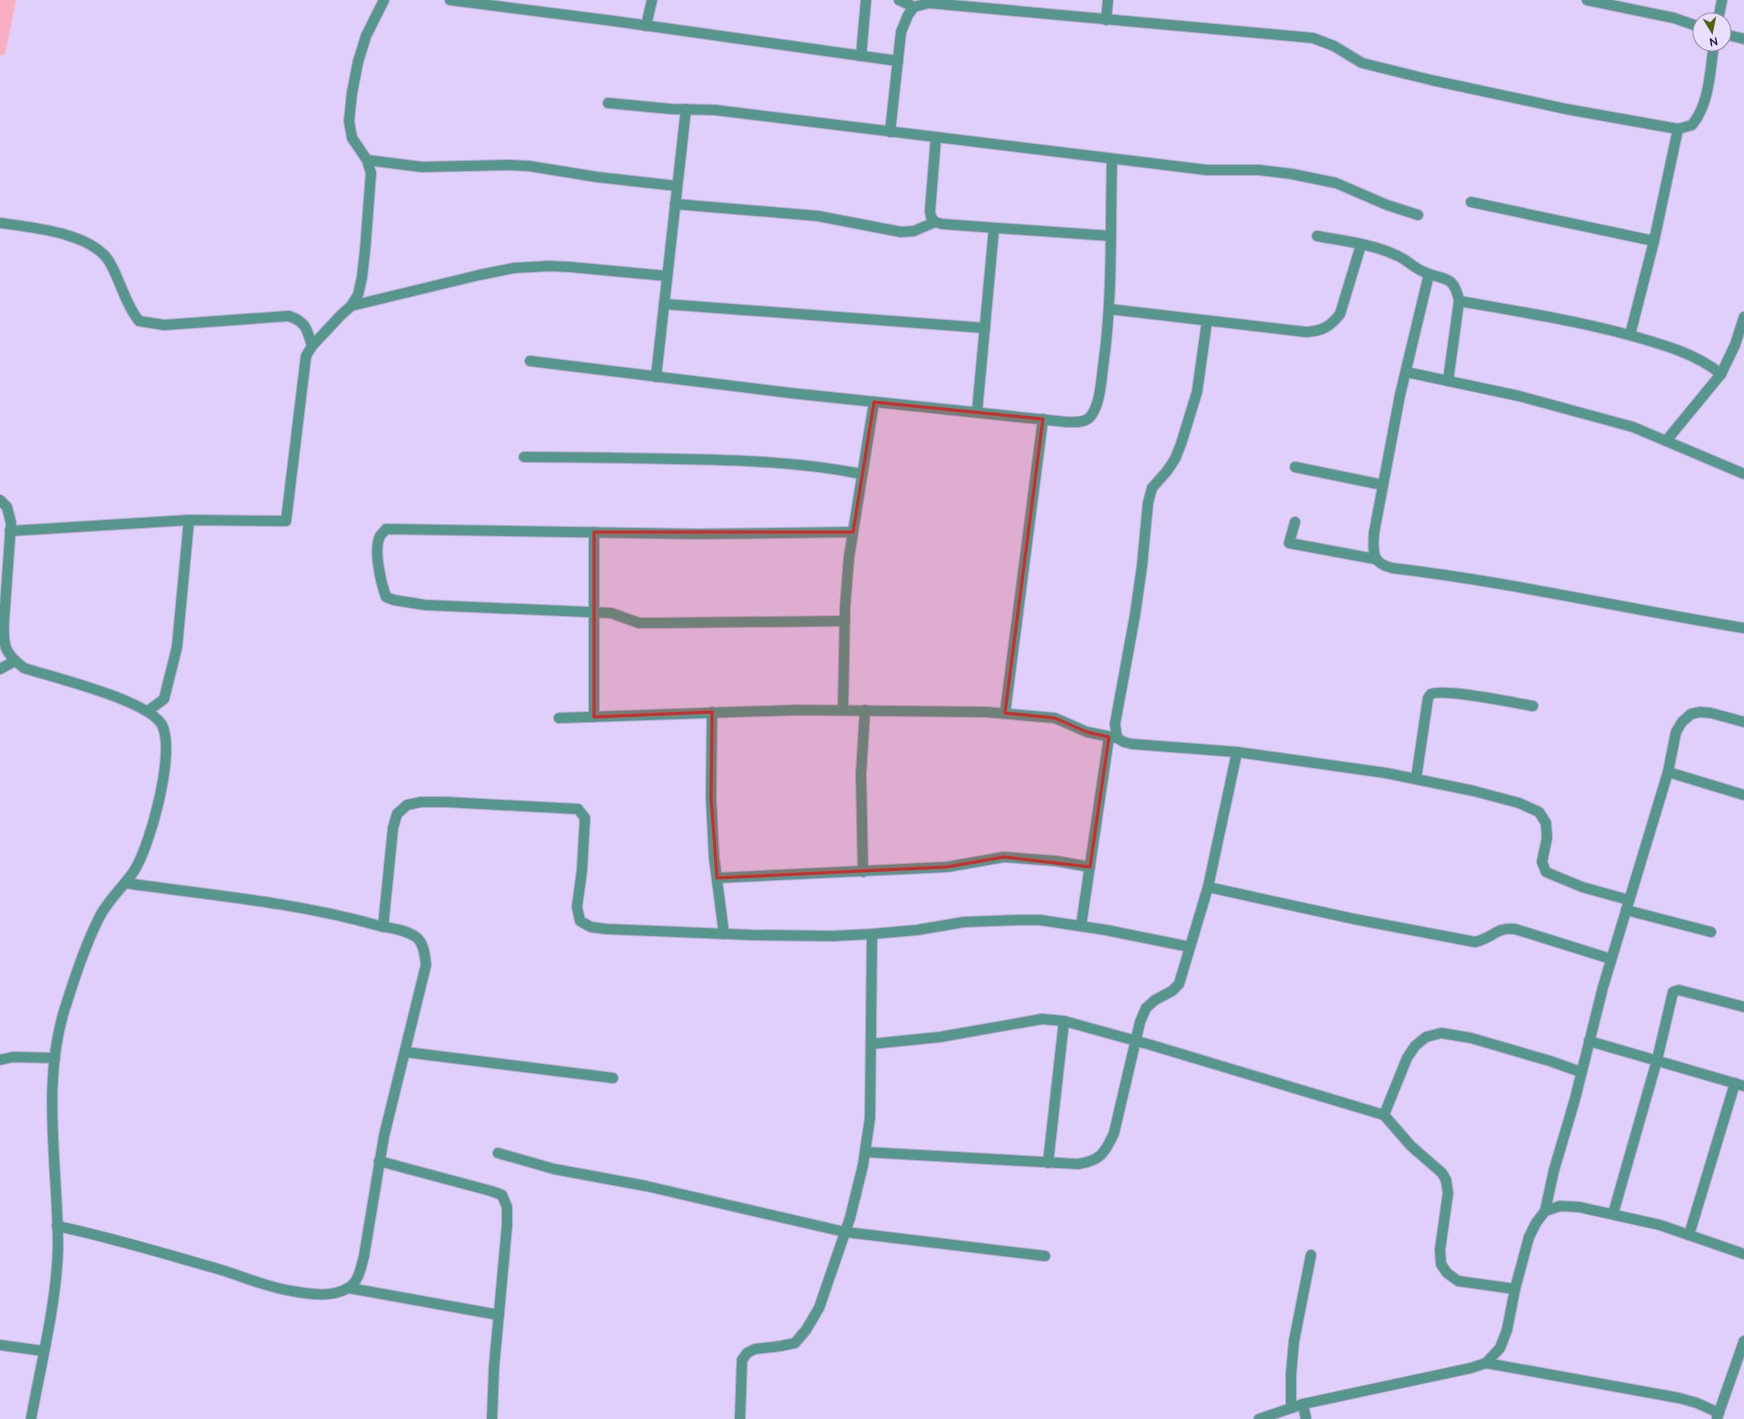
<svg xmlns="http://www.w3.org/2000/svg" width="1744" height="1419" viewBox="0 0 1744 1419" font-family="'Nunito Sans',sans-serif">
  <rect width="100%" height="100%" fill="#e0cffa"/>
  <!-- green -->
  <polygon fill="#faaec1" points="0,0 16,0 5,55 0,55"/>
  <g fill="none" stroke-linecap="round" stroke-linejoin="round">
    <!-- minor casing -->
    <g stroke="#bcacd4" stroke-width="12">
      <g id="minor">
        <polyline points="450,0 614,21 898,61"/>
        <polyline points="899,0 914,7"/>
        <polyline points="1587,0 1674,18 1700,27"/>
        <polyline points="1106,20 1108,0"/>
        <polyline points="1718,20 1722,0"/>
        <polyline points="646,26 652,0"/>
        <polyline points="1724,34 1744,39"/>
        <polyline points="861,56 866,0"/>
        <polyline points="608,103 671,109 715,110 1207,170 1259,170 1292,174 1336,183 1387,205 1418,215"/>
        <path d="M890,132L901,32L908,15L914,7L929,3L1313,38L1334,46L1362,63L1431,80L1566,109L1678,129L1692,125C1710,103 1710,70 1714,44"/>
        <polyline points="936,137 930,211 931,217 935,222 942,224 1111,236"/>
        <polyline points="367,160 422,167 508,165 529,166 597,177 677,186"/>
        <polyline points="1471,202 1654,241"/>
        <polyline points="675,204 818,216 901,232 914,231 935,222"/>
        <path d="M0,223C30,227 94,233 110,263C121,282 125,304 139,321L164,325L289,316C306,322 307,329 312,346"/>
        <path d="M1317,236C1344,241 1373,244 1398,256C1407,260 1413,267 1422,271C1442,281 1454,273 1459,301L1448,381"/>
        <path d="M1429,274L1400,395L1374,533C1373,552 1371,563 1392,568C1511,582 1626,609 1744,628"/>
        <path d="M1459,301C1516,311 1573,320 1629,335C1661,344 1695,353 1721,374"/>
        <polyline points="664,304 985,328"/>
        <polyline points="351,306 479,275 514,268 549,266 570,267 667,276"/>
        <path d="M1109,309L1306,332C1322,331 1330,327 1340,314L1361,245"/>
        <polyline points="1207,321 1197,392 1181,444 1175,459 1167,471 1152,488 1148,503 1142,566 1135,615 1115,724 1117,738 1124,742 1132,744 1237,752 1386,773 1474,791 1519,803 1539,812 1546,823 1547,838 1542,862 1546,872 1582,887 1629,900"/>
        <polyline points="1630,335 1654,241 1678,129"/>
        <path d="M530,361L790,393L1067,422C1074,422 1085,423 1090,417C1100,405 1101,383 1103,367C1113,298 1110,229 1112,160"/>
        <polyline points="1406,372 1519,396 1633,427 1744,474"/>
        <polyline points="656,377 686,109"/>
        <polyline points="977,412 994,228"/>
        <polyline points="1666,441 1721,374 1735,345 1744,317"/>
        <path d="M524,457C575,457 626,458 677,459C739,460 801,462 862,474"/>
        <polyline points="1295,467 1383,485"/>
        <path d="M0,500L7,507L11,523L4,621C3,646 4,653 24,668C52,677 153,701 163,727C174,757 151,844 134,871C124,886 109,899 100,916C86,943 76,973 67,1002C40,1078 58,1167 58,1246C57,1301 41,1364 31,1419"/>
        <polyline points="1295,522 1289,543 1375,559"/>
        <polyline points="10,531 189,520 286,521 306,356 312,346 340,316 351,306 358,295 362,277 365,251 371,173 367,160 352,138 349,121 352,93 358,62 366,36 384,0"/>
        <polyline points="594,532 594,717"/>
        <path d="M845,621L657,623H639L611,613L425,605L394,600L386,597C381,583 373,550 380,536C381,534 385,531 386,529L697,534L853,532"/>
        <polyline points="0,669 15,661"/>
        <polyline points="843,710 845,607 849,557 874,402"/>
        <polyline points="148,711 164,699 177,647 189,520"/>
        <polyline points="712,712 711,797 714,857 724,934"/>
        <polyline points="1005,713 1043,419"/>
        <polyline points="559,718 796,710 986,712 1055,718 1087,732 1117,738"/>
        <polyline points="1668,772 1744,795"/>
        <path d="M1416,779L1428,698L1431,694C1444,688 1515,703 1533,706"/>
        <polyline points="863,872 861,774 865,710"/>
        <polyline points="717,878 947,867 1004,857 1056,861 1090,867"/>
        <path d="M1208,887L1354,919L1475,942C1493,938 1496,927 1515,929L1611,959"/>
        <polyline points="1626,910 1711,932"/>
        <polyline points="1081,926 1109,737"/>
        <polyline points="383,927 393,828 397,814 407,805 421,802 446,802 578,809 585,818 582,870 577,907 580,921 591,927 606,929 752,935 832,936 872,934 917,930 964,922 1019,920 1040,920 1106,930 1190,947"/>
        <polyline points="1589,1041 1744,1086"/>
        <polyline points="871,1044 940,1037 1042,1019 1064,1021 1151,1045 1384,1115"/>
        <polyline points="405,1052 613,1078"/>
        <polyline points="0,1060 13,1057 55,1058"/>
        <path d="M865,1152L1078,1164C1100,1161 1105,1153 1114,1133L1140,1022L1146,1008L1155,1000L1172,991L1179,984L1208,887L1237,752"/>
        <polyline points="498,1153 554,1169 646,1186 845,1232 1045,1256"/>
        <polyline points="379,1161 491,1191 502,1195 507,1207 507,1226 494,1367 492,1419"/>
        <polyline points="1048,1163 1064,1021"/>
        <polyline points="1545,1211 1554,1170 1575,1099 1603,987 1668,772 1676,732 1682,722 1691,714 1700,712 1711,713 1744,722"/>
        <polyline points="1613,1214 1657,1060 1673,992 1679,990 1744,1007"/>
        <path d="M57,1226C114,1238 169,1255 225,1271C246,1278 270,1288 292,1291C309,1294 332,1298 348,1288C359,1282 361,1267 364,1256L384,1136L426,965C425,956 424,943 416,937C405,929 388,928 376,925C294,902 208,895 125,883"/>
        <polyline points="1689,1235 1735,1083"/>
        <polyline points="349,1288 499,1315"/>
        <polyline points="1515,1289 1458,1281 1447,1273 1441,1264 1440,1250 1448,1193 1446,1180 1442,1173 1411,1146 1384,1115 1407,1058 1415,1046 1426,1037 1441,1033 1471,1038 1550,1061 1581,1072"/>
        <polyline points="0,1345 43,1351"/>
        <polyline points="1486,1363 1679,1398 1697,1403 1719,1413"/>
        <polyline points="1303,1404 1306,1419"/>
        <polyline points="1291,1408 1291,1374 1294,1341 1311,1255"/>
        <polyline points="1717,1418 1744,1341"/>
        <polyline points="740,1419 742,1360 747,1353 755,1349 781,1346 795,1343 806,1330 819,1308 850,1218 863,1165 870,1118 872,934"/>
        <polyline points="1259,1419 1303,1404 1471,1368 1486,1363 1500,1348 1507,1330 1515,1289 1529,1237 1536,1223 1545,1211 1560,1206 1579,1207 1660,1225 1744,1254"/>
      </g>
    </g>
    <!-- minor -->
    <use href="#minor" stroke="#56968c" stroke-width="10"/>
  </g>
  <!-- marked area -->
  <path fill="#d62828" fill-opacity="0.2" stroke="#d62828" stroke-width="3" stroke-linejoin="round" d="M874,402L1043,419L1005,713L1055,718L1087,732L1109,737L1090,867L1004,857L947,867L717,878L711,797L712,712L594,717V532H853Z"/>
  <!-- north arrow -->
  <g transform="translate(1712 32) rotate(170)"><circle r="19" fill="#eadffc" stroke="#968ba6"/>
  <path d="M0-3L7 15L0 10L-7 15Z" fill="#4f630d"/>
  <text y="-6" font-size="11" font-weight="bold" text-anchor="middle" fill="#180d26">N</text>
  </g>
</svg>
